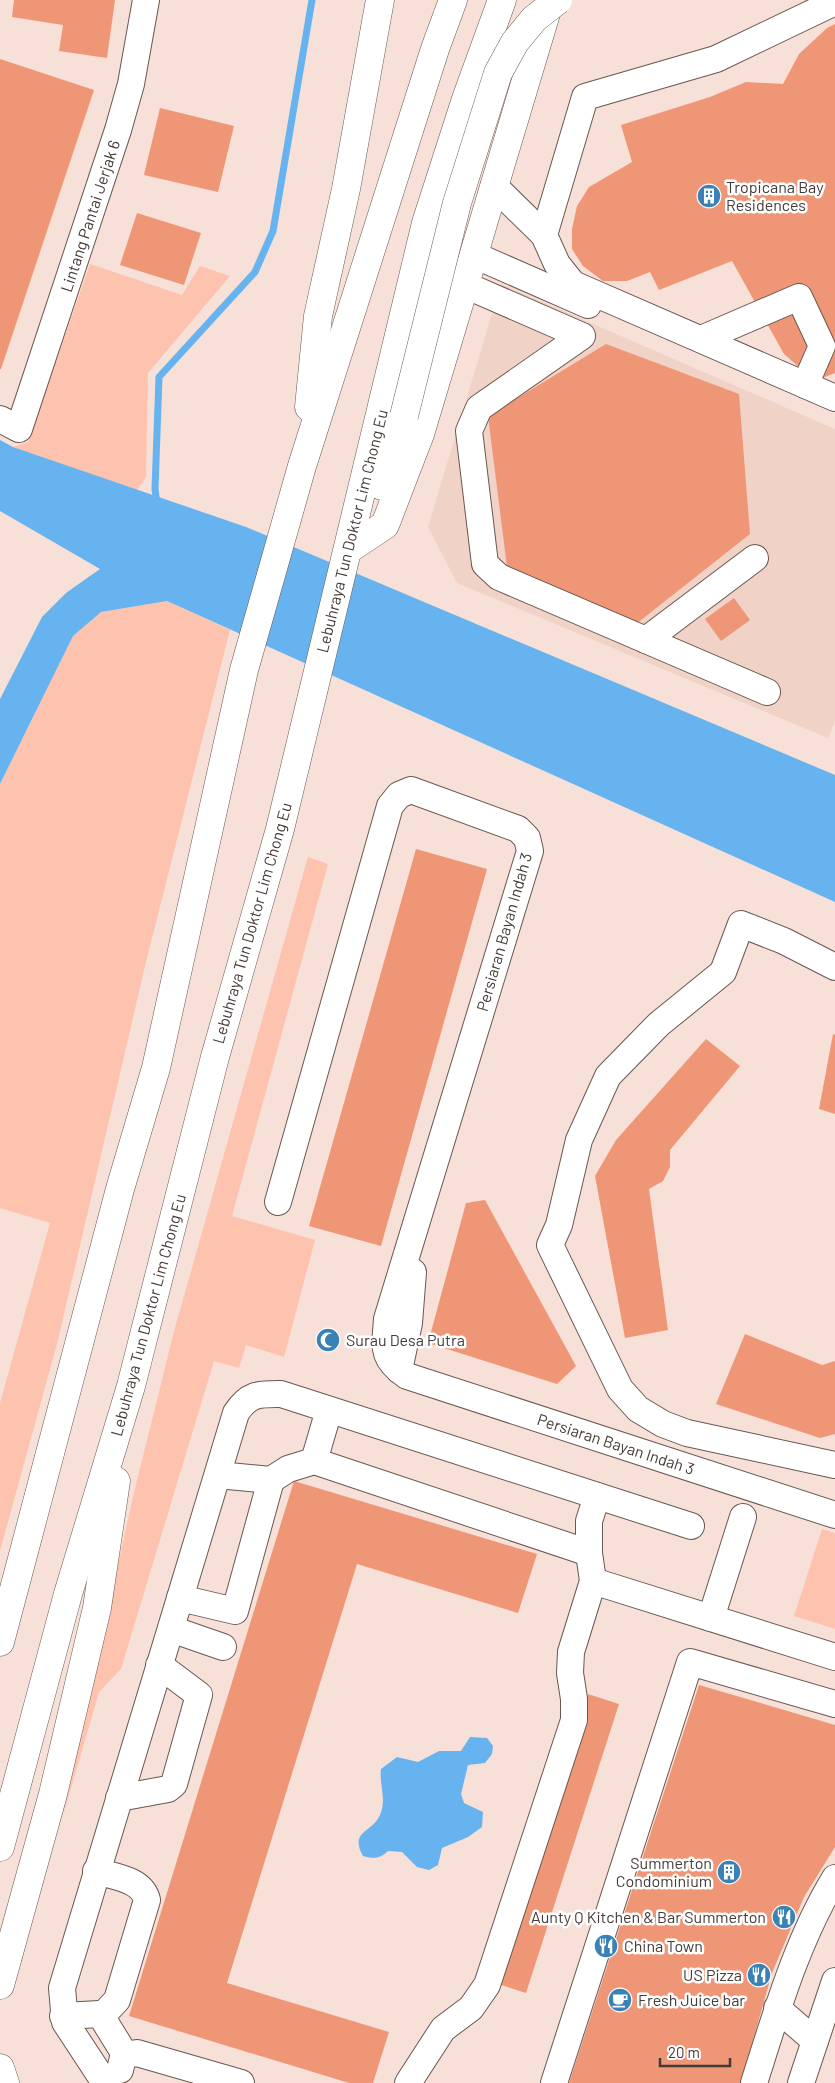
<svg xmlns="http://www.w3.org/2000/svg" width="835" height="2083" viewBox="0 0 835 2083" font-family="Barlow,sans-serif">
  <rect width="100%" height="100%" fill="#f7e0d8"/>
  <!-- built -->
  <polygon fill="#f1d2c7" points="501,284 835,429 835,721 828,738 457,583 428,527"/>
  <!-- green -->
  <g fill="#fdc3ae">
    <polygon points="90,264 182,295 200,266 230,276 148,373 146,477 137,490 13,447 28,442"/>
    <polygon points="167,601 230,630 146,962 58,1340 0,1551 0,1403 50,1223 0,1208 0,784 73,636 101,612"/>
    <polygon points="308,857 328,864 232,1216 315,1240 284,1357 246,1345 239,1368 214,1361 121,1669 99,1692 63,1816 132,1501 173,1335"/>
    <polygon points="822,1529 835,1533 835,1629 794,1616"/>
  </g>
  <!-- water -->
  <g fill="#66b3ef">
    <polygon points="0,440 13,447 246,527 835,775 835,902 167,601 101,612 73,636 0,784 0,699 42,617 66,593 100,569 0,511"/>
    <path d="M470,1737L487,1738L493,1746L492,1754L485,1763L468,1765L461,1794L464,1803L483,1812L482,1827L468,1837L442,1848L438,1865L429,1870L417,1867L402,1852L388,1851C380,1859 373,1859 363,1856C349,1831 372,1833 380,1815C387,1799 379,1785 381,1769L397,1757L418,1762L439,1751H461Z"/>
  </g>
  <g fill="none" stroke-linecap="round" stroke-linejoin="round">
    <!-- stream -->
    <polyline stroke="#66b3ef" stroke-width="7" points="157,505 155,489 159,377 255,272 273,231 312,0"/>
  </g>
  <!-- building -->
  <g fill="#ef9676">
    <polygon points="14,0 115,0 107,58 59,51 63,25 12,17"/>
    <polygon points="835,24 835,373 820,379 800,368 784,354 732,261 659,290 650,272 627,281 603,281 583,266 572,249 572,229 577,206 589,187 632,162 621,125 710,97 746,82 783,84 799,54 827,28"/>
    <polygon points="0,59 94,90 1,369 0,369"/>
    <polygon points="160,108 234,126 218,192 144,175"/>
    <polygon points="137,213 201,233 184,285 120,265"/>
    <polygon points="606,344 739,394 750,534 636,624 507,567 488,416"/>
    <polygon points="734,598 750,620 721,641 705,619"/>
    <polygon points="416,849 487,869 381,1246 309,1226"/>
    <polygon points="833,1034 835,1035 835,1114 819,1109"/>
    <polygon points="706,1039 740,1066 670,1150 670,1167 663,1181 649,1189 668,1330 625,1338 595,1176 616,1140"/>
    <polygon points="485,1200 576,1366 557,1384 428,1343 466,1203"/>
    <polygon points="745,1334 822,1365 835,1361 835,1434 820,1438 716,1404"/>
    <polygon points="294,1481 537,1554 518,1613 357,1564 227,1983 389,2032 373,2083 349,2083 129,2016"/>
    <polygon points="699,1685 835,1725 835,1847 804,1897 772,1973 741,2083 569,2083"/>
    <polygon points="588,1694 619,1704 526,1993 495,1983"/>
  </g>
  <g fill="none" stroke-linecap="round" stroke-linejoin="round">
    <!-- minor casing -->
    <g stroke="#6a5750" stroke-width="28">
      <g id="minor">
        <polyline points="494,186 544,235 557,264 573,284 835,398"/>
        <polyline points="544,235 585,97 716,59 835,2"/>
        <polyline points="474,255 588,305"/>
        <polyline points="465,285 582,336 479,408 469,431 485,564 499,577 767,692"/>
        <polyline points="701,339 799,297 822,346 805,385"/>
        <polyline points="0,419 19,429 118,130 131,84 146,0"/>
        <polyline points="646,640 755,558"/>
        <polyline points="835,967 784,941 741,924 723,972 659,1024 608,1076 579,1140 559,1225 550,1245 620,1389 638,1409 663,1424 687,1433 835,1465"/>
        <path d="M278,1202L390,806L399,795L411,790L518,829L527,838L530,851L387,1319C385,1348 381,1358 407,1376L835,1515"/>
        <polyline points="399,1370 409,1323 413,1272"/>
        <polyline points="314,1461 329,1410"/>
        <polyline points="218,1475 271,1480 288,1469 314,1461 589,1553"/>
        <polyline points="593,1581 835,1657"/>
        <polyline points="180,1598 235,1611 271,1480"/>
        <polyline points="711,1618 743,1517"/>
        <polyline points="171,1629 223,1647"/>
        <polyline points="119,1798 168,1789 174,1784 199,1695 159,1665"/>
        <path d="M96,1871C115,1877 142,1879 147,1900L117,2000L102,2016"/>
        <polyline points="777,2008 815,2041"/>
        <polyline points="63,2016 100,2014 124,2053 120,2070"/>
        <polyline points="125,2055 137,2053 241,2083"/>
        <path d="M105,2083L65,2022L62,1988L236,1413C249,1393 259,1394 281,1394L691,1526"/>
        <polyline points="408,2083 443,2029 471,2008 487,1985 574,1720 574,1699 570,1673 571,1652 593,1581 589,1553 589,1521 597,1496"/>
        <polyline points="554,2083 690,1662 835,1704"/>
        <path d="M754,2083C776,2014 797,1940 835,1878"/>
        <polyline points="801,2083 835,1981"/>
      </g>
    </g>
    <!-- highway casing -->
    <g stroke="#6a5750" stroke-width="29">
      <g id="highway">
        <polyline points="309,407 318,316 346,189 380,0"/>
        <polyline points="382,486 404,416"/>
        <polyline points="349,549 385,525 420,434 550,0"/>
        <polyline points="0,1642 120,1189 156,1068 244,670 302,466 435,49 453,0"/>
        <polyline points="0,1847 68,1594 131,1386 215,1057 280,829 426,223 466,99 502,0"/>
        <polyline points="0,1985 53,1794 97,1608 116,1481"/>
        <polyline points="0,2068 5,2083"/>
      </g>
    </g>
    <!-- minor -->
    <use href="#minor" stroke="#fff" stroke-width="26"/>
    <!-- highway -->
    <use href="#highway" stroke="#fff" stroke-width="28"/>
    <!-- highway-bridge casing -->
    <g stroke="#6a5750" stroke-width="29" stroke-linecap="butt">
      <polyline id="highway-bridge" points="404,416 457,203 498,73 515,42 534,19 558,0"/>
    </g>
    <!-- highway-bridge -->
    <use href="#highway-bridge" stroke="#fff" stroke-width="28"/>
  </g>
  <!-- icons -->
  <defs>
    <g id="building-disc" transform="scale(1.25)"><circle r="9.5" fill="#3a81b6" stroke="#fff"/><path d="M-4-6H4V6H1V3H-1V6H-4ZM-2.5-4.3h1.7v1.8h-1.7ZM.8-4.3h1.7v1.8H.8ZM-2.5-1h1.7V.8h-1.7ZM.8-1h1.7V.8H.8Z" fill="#fff"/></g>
    <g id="mosque-disc" transform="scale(1.25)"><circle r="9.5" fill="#3a81b6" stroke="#fff"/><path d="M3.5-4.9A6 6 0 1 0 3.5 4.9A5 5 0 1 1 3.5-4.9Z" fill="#fff"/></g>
    <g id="restaurant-disc" transform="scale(1.25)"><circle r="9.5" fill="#3a81b6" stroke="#fff"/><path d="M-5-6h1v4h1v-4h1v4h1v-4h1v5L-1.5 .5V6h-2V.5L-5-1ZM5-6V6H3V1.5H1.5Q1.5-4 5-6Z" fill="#fff"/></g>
    <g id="cafe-disc" transform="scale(1.25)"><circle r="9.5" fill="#3a81b6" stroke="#fff"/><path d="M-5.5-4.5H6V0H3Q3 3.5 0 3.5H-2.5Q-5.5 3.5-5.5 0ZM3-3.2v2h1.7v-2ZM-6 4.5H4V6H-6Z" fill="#fff"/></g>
  </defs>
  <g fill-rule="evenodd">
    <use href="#building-disc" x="709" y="196"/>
    <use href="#mosque-disc" x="328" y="1340"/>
    <use href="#building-disc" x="729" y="1872"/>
    <use href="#restaurant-disc" x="784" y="1917"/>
    <use href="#restaurant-disc" x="606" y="1946"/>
    <use href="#restaurant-disc" x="759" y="1975"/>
    <use href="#cafe-disc" x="620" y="2000"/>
  </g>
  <g text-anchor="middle" stroke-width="5" stroke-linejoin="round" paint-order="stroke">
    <!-- poi labels -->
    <g font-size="16" fill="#443b37" stroke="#fff" text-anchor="start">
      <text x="726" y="193">Tropicana Bay<tspan x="726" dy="18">Residences</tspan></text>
      <text x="346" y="1346">Surau Desa Putra</text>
      <text x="712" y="1869" text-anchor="end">Summerton<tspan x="712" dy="18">Condominium</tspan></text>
      <text x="766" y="1923" text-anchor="end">Aunty Q Kitchen &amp; Bar Summerton</text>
      <text x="624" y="1952">China Town</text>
      <text x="742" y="1981" text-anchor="end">US Pizza</text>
      <text x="638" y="2006">Fresh Juice bar</text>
    </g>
    <!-- street labels -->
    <g font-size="16" fill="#443b37" stroke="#fff">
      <text transform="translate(90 216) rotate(-72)" y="6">Lintang Pantai Jerjak 6</text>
      <text transform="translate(352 531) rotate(-76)" y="6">Lebuhraya Tun Doktor Lim Chong Eu</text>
      <text transform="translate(252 923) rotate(-74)" y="6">Lebuhraya Tun Doktor Lim Chong Eu</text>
      <text transform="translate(504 932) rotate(-74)" y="6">Persiaran Bayan Indah 3</text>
      <text transform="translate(148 1315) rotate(-75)" y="6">Lebuhraya Tun Doktor Lim Chong Eu</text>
      <text transform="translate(616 1444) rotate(18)" y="6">Persiaran Bayan Indah 3</text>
    </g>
  </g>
  <!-- scale -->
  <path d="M660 2058v8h70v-8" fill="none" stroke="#443b37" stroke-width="2.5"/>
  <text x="668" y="2058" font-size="15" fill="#443b37" stroke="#ffffff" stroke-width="4" paint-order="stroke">20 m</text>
</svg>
